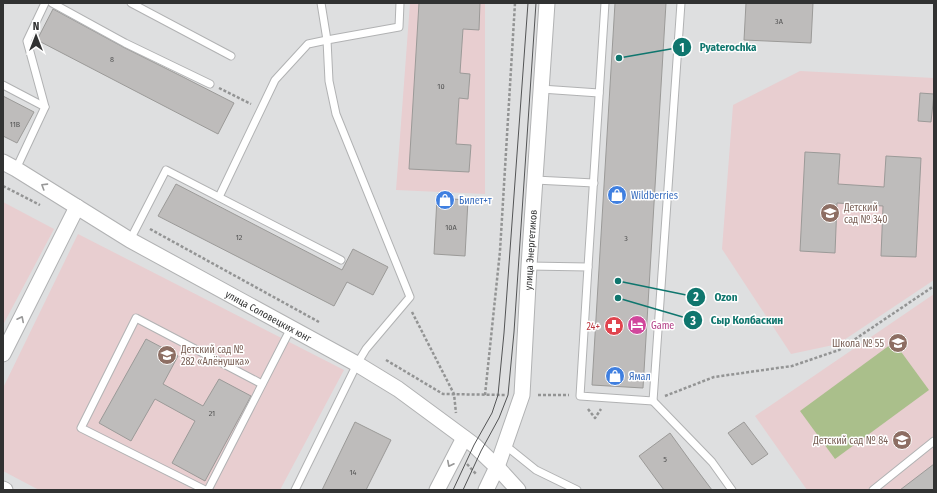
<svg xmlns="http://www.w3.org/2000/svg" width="937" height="493" viewBox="0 0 937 493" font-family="'Fira Sans Condensed',sans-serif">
  <rect width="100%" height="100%" fill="#dedfe0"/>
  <!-- education -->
  <g fill="#e8ced0">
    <polygon points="410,3 485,3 485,194 396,190"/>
    <polygon points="800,71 934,78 934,280 838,344 791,354 722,249 733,105"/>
    <polygon points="3,202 54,229 3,325"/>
    <polygon points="78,234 344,370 280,490 39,490 3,471 3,388"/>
    <polygon points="934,294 934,490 807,490 755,416"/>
  </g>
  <!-- grass -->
  <polygon fill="#aabf8b" points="894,342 929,390 835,459 800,411"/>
  <!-- building -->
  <g fill="#bebcbb" stroke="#9b9a98">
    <polygon points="419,3 480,3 479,30 463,29 460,73 470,74 468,99 459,98 456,144 471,145 469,172 409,169"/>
    <polygon points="615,3 666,3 643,388 592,385"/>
    <polygon points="746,3 813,3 811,43 744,40"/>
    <polygon points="53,9 123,47 183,77 234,103 218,134 37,40"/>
    <polygon points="920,93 934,94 931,122 918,121"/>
    <polygon points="3,96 34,112 17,143 3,136"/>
    <polygon points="805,152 840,154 838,184 884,187 886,156 921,158 916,257 881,256 883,206 837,203 835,253 800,251"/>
    <polygon points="176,184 342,270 353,249 388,267 373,295 347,282 334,306 158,216"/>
    <polygon points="437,198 468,200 465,256 434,254"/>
    <polygon points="146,339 178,356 163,384 203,406 219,379 251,396 205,481 172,463 195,421 155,399 131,441 99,423"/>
    <polygon points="355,422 391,440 366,490 322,490"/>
    <polygon points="744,422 768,454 752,465 728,433"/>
    <polygon points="670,433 691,462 712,490 664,490 639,456"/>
    <polygon points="934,464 934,490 900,490"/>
  </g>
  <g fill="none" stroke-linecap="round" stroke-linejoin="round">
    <!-- service casing -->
    <g stroke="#b1b2b3" stroke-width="9">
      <g id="service">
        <polyline points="52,3 125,43 210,84"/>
        <polyline points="131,3 231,56"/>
        <polyline points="3,85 45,107"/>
        <polyline points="541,89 599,93"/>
        <polyline points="16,169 45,107 27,41 45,3"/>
        <polyline points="535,180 594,183"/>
        <polyline points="219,197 275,80 308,44 327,40 321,3"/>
        <polyline points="130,240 166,170 341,260"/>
        <polyline points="529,266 588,267 580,396 653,401 681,3"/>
        <polyline points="588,267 605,3"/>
        <polyline points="653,401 712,462 732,490"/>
        <polyline points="505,445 536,470 577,490"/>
        <polyline points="205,490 81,428 136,318 262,384"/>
        <polyline points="208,490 291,328"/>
        <polyline points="295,490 357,364 366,349 410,297 336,114 329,81 327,40 399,27 400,3"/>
        <polyline points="873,490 934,441"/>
      </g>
    </g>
    <!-- minor casing -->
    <g stroke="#b1b2b3" stroke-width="17">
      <g id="minor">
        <path id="s1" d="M3,162L16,169L130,240L357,364L398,389L474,445L497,467L518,490"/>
        <polyline points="3,354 77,207"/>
        <polyline points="3,489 5,490"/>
        <polyline points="437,490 464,438"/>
        <path id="s2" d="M486,490L497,467L522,395L529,266L547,3"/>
      </g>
    </g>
    <!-- path -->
    <g stroke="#939494" stroke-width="2.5" stroke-dasharray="3 2" stroke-linecap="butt">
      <polyline points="219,88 251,104"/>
      <polyline points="3,186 40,205"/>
      <polyline points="150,229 319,322"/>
      <polyline points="412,312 454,394 456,413"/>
      <polyline points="386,360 443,394 505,395"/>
      <polyline points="485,395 500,251 515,3"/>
      <polyline points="538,395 569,395"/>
      <polyline points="665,396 714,377 792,366 839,350 934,286"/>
      <polyline points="588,409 595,418 601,409"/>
      <polyline points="467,464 476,474"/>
    </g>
    <!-- service -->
    <use href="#service" stroke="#fff" stroke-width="7"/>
    <!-- minor -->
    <use href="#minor" stroke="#fff" stroke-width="15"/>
    <!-- tram -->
    <g stroke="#535455" stroke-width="1">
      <polyline points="453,490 474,445 492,413 498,395 504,333 528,3"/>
      <polyline points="463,490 481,451 499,418 508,395 514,332 536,3"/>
    </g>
  </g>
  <!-- one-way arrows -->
  <defs><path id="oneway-chevron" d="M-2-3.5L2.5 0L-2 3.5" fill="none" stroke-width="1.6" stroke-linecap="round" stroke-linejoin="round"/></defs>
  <g stroke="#989898">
    <use href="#oneway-chevron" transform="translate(44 186) rotate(-148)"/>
    <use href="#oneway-chevron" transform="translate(21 319) rotate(-63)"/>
    <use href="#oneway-chevron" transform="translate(450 464) rotate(117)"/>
  </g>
  <!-- icons -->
  <defs>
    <g id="shop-disc" transform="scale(1)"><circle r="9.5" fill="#3f7fe0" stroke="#fff"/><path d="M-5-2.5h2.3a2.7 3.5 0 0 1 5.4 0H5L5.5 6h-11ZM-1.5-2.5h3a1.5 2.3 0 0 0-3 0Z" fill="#fff"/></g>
    <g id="school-disc" transform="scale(1)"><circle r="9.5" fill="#8d6e63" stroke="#fff"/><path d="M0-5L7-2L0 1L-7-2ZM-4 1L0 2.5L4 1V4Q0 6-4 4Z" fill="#fff"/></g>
    <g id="hotel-disc" transform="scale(1)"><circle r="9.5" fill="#d1479c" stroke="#fff"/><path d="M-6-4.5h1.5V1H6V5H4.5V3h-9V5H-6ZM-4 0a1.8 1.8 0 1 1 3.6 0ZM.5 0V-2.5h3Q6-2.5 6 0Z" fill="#fff"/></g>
    <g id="pharmacy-disc" transform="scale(1)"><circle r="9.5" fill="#e0444e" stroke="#fff"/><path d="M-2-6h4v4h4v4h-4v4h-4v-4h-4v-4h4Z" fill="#fff"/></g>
  </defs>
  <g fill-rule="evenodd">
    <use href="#shop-disc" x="617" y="195"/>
    <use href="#shop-disc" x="445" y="200"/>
    <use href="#school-disc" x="830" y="213"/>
    <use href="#hotel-disc" x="637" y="325"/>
    <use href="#pharmacy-disc" x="614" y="326"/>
    <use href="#school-disc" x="898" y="343"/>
    <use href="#school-disc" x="167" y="355"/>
    <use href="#shop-disc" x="615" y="376"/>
    <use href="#school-disc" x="902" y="440"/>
  </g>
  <g text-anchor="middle" stroke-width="3" stroke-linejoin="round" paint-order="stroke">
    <!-- number labels -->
    <g font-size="8" fill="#545454">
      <text x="779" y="24">3А</text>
      <text x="112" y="62">8</text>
      <text x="441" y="89">10</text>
      <text x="15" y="127">11В</text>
      <text x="451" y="230">10А</text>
      <text x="239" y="240">12</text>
      <text x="626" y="241">3</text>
      <text x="212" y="416">21</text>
      <text x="665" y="462">5</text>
      <text x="353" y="475">14</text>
    </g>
    <!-- shop labels -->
    <g font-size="10" fill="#366cbe" stroke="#fff" text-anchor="start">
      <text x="631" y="199">Wildberries</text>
      <text x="459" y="204">Билет+т</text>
      <text x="629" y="380">Ямал</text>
    </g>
    <!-- education labels -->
    <g font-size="10" fill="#785e54" stroke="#fff" text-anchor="start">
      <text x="844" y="211">Детский<tspan x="844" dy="12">сад № 340</tspan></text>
      <text x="884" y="347" text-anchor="end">Школа № 55</text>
      <text x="181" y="353">Детский сад №<tspan x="181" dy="12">282 «Алёнушка»</tspan></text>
      <text x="888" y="444" text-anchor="end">Детский сад № 84</text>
    </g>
    <!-- street labels -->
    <g font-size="10" fill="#313232" stroke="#fff">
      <text dy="4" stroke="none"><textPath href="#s2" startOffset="247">улица Энергетиков</textPath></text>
      <text dy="4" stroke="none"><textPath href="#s1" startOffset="307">улица Соловецких юнг</textPath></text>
    </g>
    <!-- hotel labels -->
    <g font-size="10" fill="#b23c85" stroke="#fff" text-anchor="start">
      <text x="651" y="329">Game</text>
    </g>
    <!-- health labels -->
    <g font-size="10" fill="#be3a42" stroke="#fff" text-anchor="end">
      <text x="600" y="330">24+</text>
    </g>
  </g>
  <!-- callouts -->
  <path fill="none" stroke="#0f766e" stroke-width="1.5" d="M619 58L682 47M618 281L696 297M618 298L693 320"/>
  <g fill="#0f766e" stroke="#fff" stroke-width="1.5">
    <circle cx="619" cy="58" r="4"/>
    <circle cx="618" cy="281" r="4"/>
    <circle cx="618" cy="298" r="4"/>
    <circle cx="682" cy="47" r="10"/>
    <circle cx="696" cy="297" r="10"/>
    <circle cx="693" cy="320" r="10"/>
  </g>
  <g font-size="12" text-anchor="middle" font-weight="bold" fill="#fff">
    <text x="682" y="52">1</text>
    <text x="696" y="301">2</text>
    <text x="693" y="325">3</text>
  </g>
  <g font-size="11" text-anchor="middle" font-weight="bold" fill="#0f766e" stroke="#fff" stroke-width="3" stroke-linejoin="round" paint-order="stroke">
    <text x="728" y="51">Pyaterochka</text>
    <text x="726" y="301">Ozon</text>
    <text x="747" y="324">Сыр Колбаскин</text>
  </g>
  <!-- border -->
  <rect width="937" height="493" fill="none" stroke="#313232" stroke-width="8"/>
  <!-- north arrow -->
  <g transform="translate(36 36)" stroke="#ffffff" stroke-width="3" paint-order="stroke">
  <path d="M0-3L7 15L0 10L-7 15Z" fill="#313232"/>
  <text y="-6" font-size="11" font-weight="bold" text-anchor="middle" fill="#313232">N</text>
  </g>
</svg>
